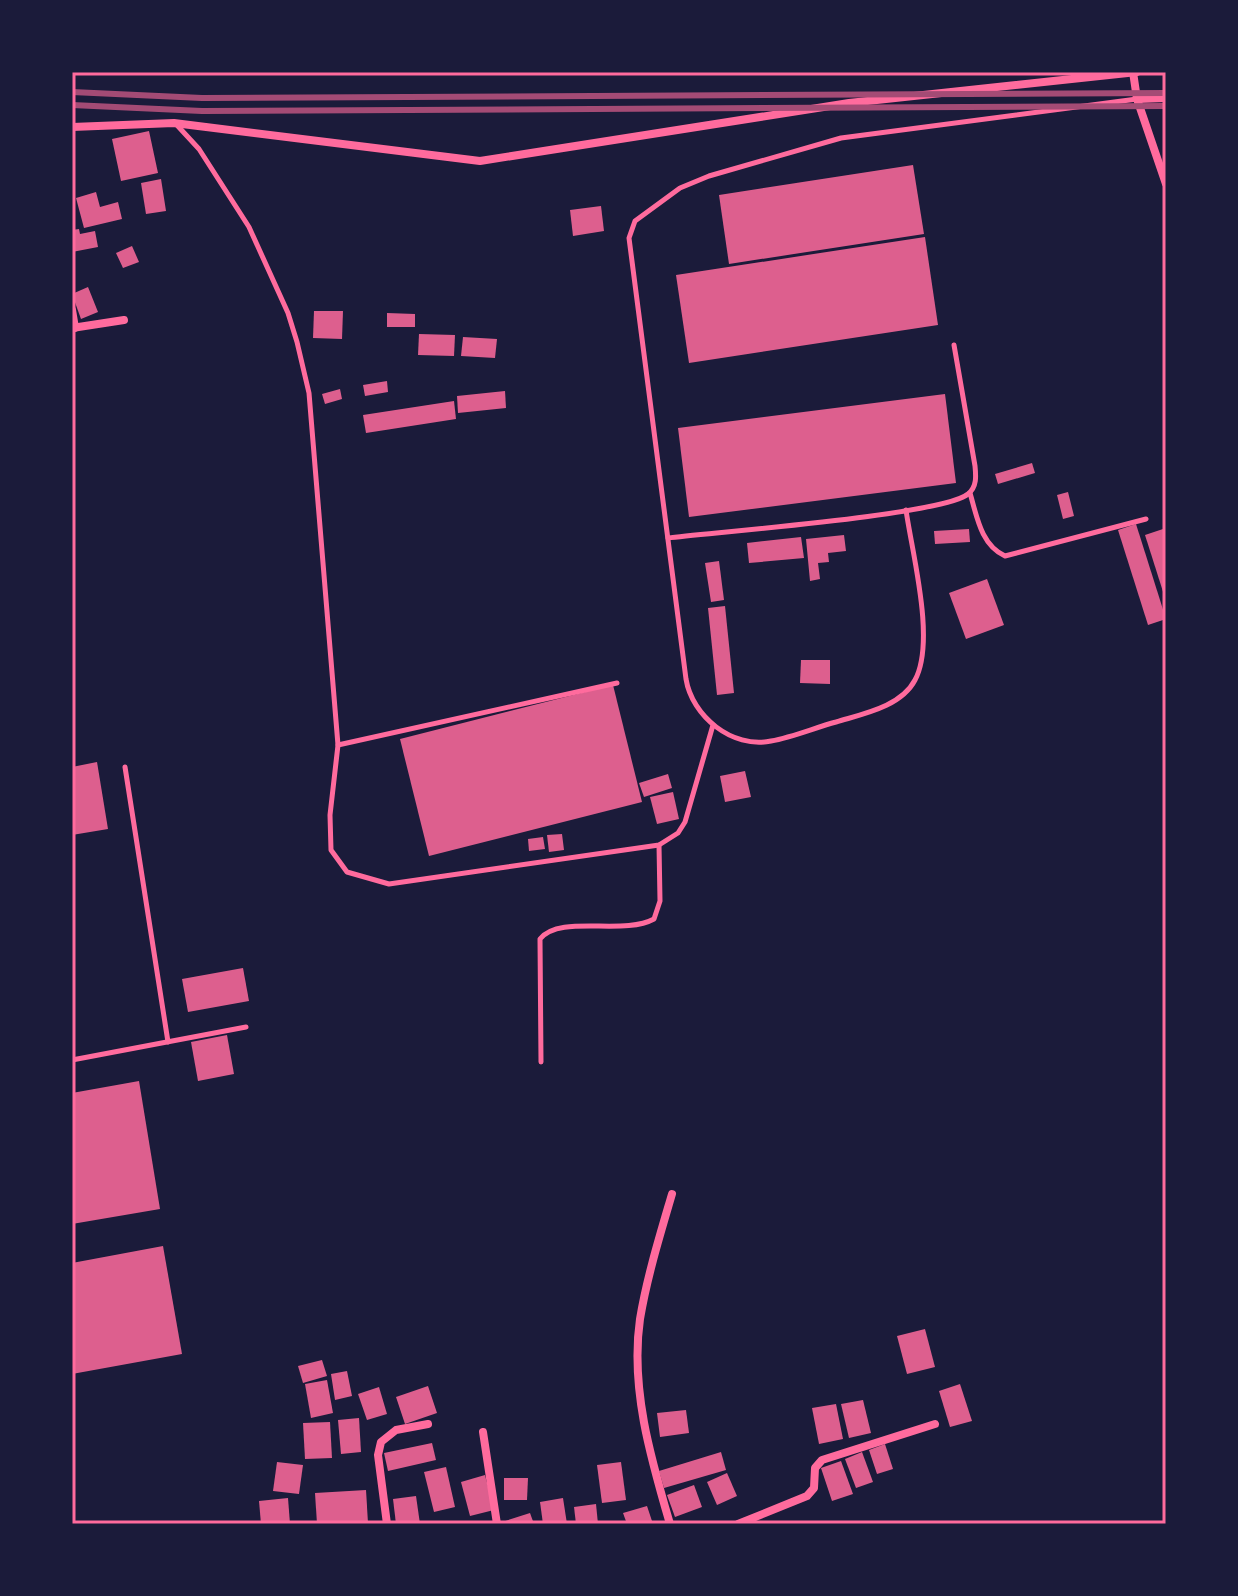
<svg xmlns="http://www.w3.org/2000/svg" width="1238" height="1596" viewBox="0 0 1238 1596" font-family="'Alegreya Sans',sans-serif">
  <rect width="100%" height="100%" fill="#1b1b3a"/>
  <!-- building -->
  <g fill="#dd5f8e">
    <polygon points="149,131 158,173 121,181 112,139"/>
    <polygon points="913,165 924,234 729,264 719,195"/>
    <polygon points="161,179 166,211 146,214 141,183"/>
    <polygon points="96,192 100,207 118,202 122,219 84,228 76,198"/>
    <polygon points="601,206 604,231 573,236 570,210"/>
    <polygon points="79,229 80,234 95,231 98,247 72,252 72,230"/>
    <polygon points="925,237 938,325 689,363 676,275"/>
    <polygon points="132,246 139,262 123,268 116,253"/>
    <polygon points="88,287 98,312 81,319 72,294"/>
    <polygon points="314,311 343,311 342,339 313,338"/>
    <polygon points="387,313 415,314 415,327 387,327"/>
    <polygon points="419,334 455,335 454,356 418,355"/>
    <polygon points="463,337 497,339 495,358 461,356"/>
    <polygon points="387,381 388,392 365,396 363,385"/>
    <polygon points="340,389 342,399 325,404 322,394"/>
    <polygon points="505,391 506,408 458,413 457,396"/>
    <polygon points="945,394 956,483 689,517 678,428"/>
    <polygon points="454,401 456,419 366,433 363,415"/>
    <polygon points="1032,463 1035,473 998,484 995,474"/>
    <polygon points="1068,492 1074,516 1063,519 1057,495"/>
    <polygon points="1136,524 1166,619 1148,625 1118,530"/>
    <polygon points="969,529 970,542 935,544 934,531"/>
    <polygon points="1163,529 1166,538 1165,598 1145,535"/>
    <polygon points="844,535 846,551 828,553 829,562 818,563 820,579 810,581 806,539"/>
    <polygon points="801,537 804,558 749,563 747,543"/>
    <polygon points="719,561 724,600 711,602 705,563"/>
    <polygon points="987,579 1004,625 966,639 949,593"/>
    <polygon points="725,606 734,693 717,695 708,608"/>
    <polygon points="801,660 830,660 830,684 800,683"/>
    <polygon points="613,685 642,802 429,856 400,739"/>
    <polygon points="97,762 108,829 72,835 72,767"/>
    <polygon points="745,771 751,797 725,802 720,776"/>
    <polygon points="668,774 672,788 644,797 639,783"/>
    <polygon points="673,792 679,819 657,824 650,797"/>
    <polygon points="562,834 564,850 549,852 547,835"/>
    <polygon points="543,837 545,849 529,851 528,839"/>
    <polygon points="243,968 249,1001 188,1012 182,979"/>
    <polygon points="227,1035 234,1074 198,1081 191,1042"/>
    <polygon points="139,1081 160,1209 72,1224 72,1093"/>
    <polygon points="163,1246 182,1354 72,1374 72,1263"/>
    <polygon points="925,1329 935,1367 907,1374 897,1336"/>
    <polygon points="322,1360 327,1376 303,1383 298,1366"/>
    <polygon points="347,1371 352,1396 335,1400 331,1374"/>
    <polygon points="327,1380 333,1413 311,1418 305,1384"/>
    <polygon points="960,1384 972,1421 950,1427 939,1391"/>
    <polygon points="428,1386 437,1413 405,1424 396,1397"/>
    <polygon points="379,1387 387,1414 367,1420 358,1394"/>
    <polygon points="863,1400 871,1433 849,1438 841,1404"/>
    <polygon points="836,1404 843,1439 819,1444 812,1408"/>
    <polygon points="686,1410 689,1433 660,1437 657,1413"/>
    <polygon points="359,1418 361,1452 341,1454 338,1420"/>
    <polygon points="330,1422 332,1458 305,1459 303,1423"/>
    <polygon points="432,1443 436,1460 388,1471 384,1453"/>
    <polygon points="885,1444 893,1469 877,1474 869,1450"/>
    <polygon points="721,1452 726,1470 664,1488 659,1471"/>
    <polygon points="862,1452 873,1482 856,1488 845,1459"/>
    <polygon points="841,1461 853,1494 832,1501 821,1468"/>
    <polygon points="277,1462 303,1465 299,1494 273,1491"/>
    <polygon points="621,1462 626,1500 602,1503 597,1465"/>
    <polygon points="446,1467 455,1507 434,1512 424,1472"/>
    <polygon points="727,1473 737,1496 717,1505 707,1482"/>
    <polygon points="485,1475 494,1510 470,1516 461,1482"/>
    <polygon points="504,1478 528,1478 527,1500 504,1500"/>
    <polygon points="694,1485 702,1507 675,1517 667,1495"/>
    <polygon points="366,1490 368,1523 317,1524 315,1493"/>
    <polygon points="416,1496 420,1524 396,1524 393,1499"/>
    <polygon points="288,1498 290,1524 261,1524 259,1501"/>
    <polygon points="563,1498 567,1524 543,1524 540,1502"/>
    <polygon points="596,1504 598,1524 576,1524 574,1507"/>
    <polygon points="647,1506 653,1524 627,1524 623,1513"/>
    <polygon points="530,1513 534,1524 500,1524 499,1523"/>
  </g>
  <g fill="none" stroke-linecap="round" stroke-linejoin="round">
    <!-- service -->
    <g stroke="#ff6b9d" stroke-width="5">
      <polyline points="175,123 199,149 249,227 288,313 297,342 309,393 338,745 330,815 331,850 347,872 389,884 659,845 678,833 685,822 713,725"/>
      <path d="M970,493C977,517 981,545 1005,556L1146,519"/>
      <path d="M906,510C912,553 936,641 915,680C901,707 862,714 836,722C814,728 793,737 771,741C732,749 692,716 686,679L629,238L635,221L680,188L709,176L841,138L1137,99"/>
      <path d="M668,538C716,532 943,515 968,494C977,487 976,476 975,466L954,345"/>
      <polyline points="338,745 617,683"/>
      <polyline points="125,767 168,1042"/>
      <polyline points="72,1060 246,1027"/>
      <path d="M541,1062L540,939C560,914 623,936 654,919L660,901L659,845"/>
    </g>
    <!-- minor -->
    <g stroke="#ff6b9d" stroke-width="8">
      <polyline points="1133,72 1137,99 1166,184"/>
      <polyline points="1137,99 1166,98"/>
      <polyline points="72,127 174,123 480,161 849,103 1137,72"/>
      <polyline points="72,310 75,328"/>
      <polyline points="72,328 124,320"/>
      <polyline points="483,1432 497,1524"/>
      <polyline points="387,1524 378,1455 381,1442 396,1430 428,1424"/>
      <path d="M670,1524C651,1459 630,1388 640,1319C647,1277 660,1235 672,1194"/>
      <polyline points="738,1524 807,1496 814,1488 815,1468 822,1460 935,1424"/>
    </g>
    <!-- rail -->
    <g stroke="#a44b75" stroke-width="6">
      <polyline points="72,92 202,98 1166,93"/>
      <polyline points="72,105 202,111 1166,106"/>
    </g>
  </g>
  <!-- border -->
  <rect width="1238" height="1596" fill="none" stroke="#1b1b3a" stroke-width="148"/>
  <rect x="74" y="74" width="1090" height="1448" fill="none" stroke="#ff6b9d" stroke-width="3"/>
</svg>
